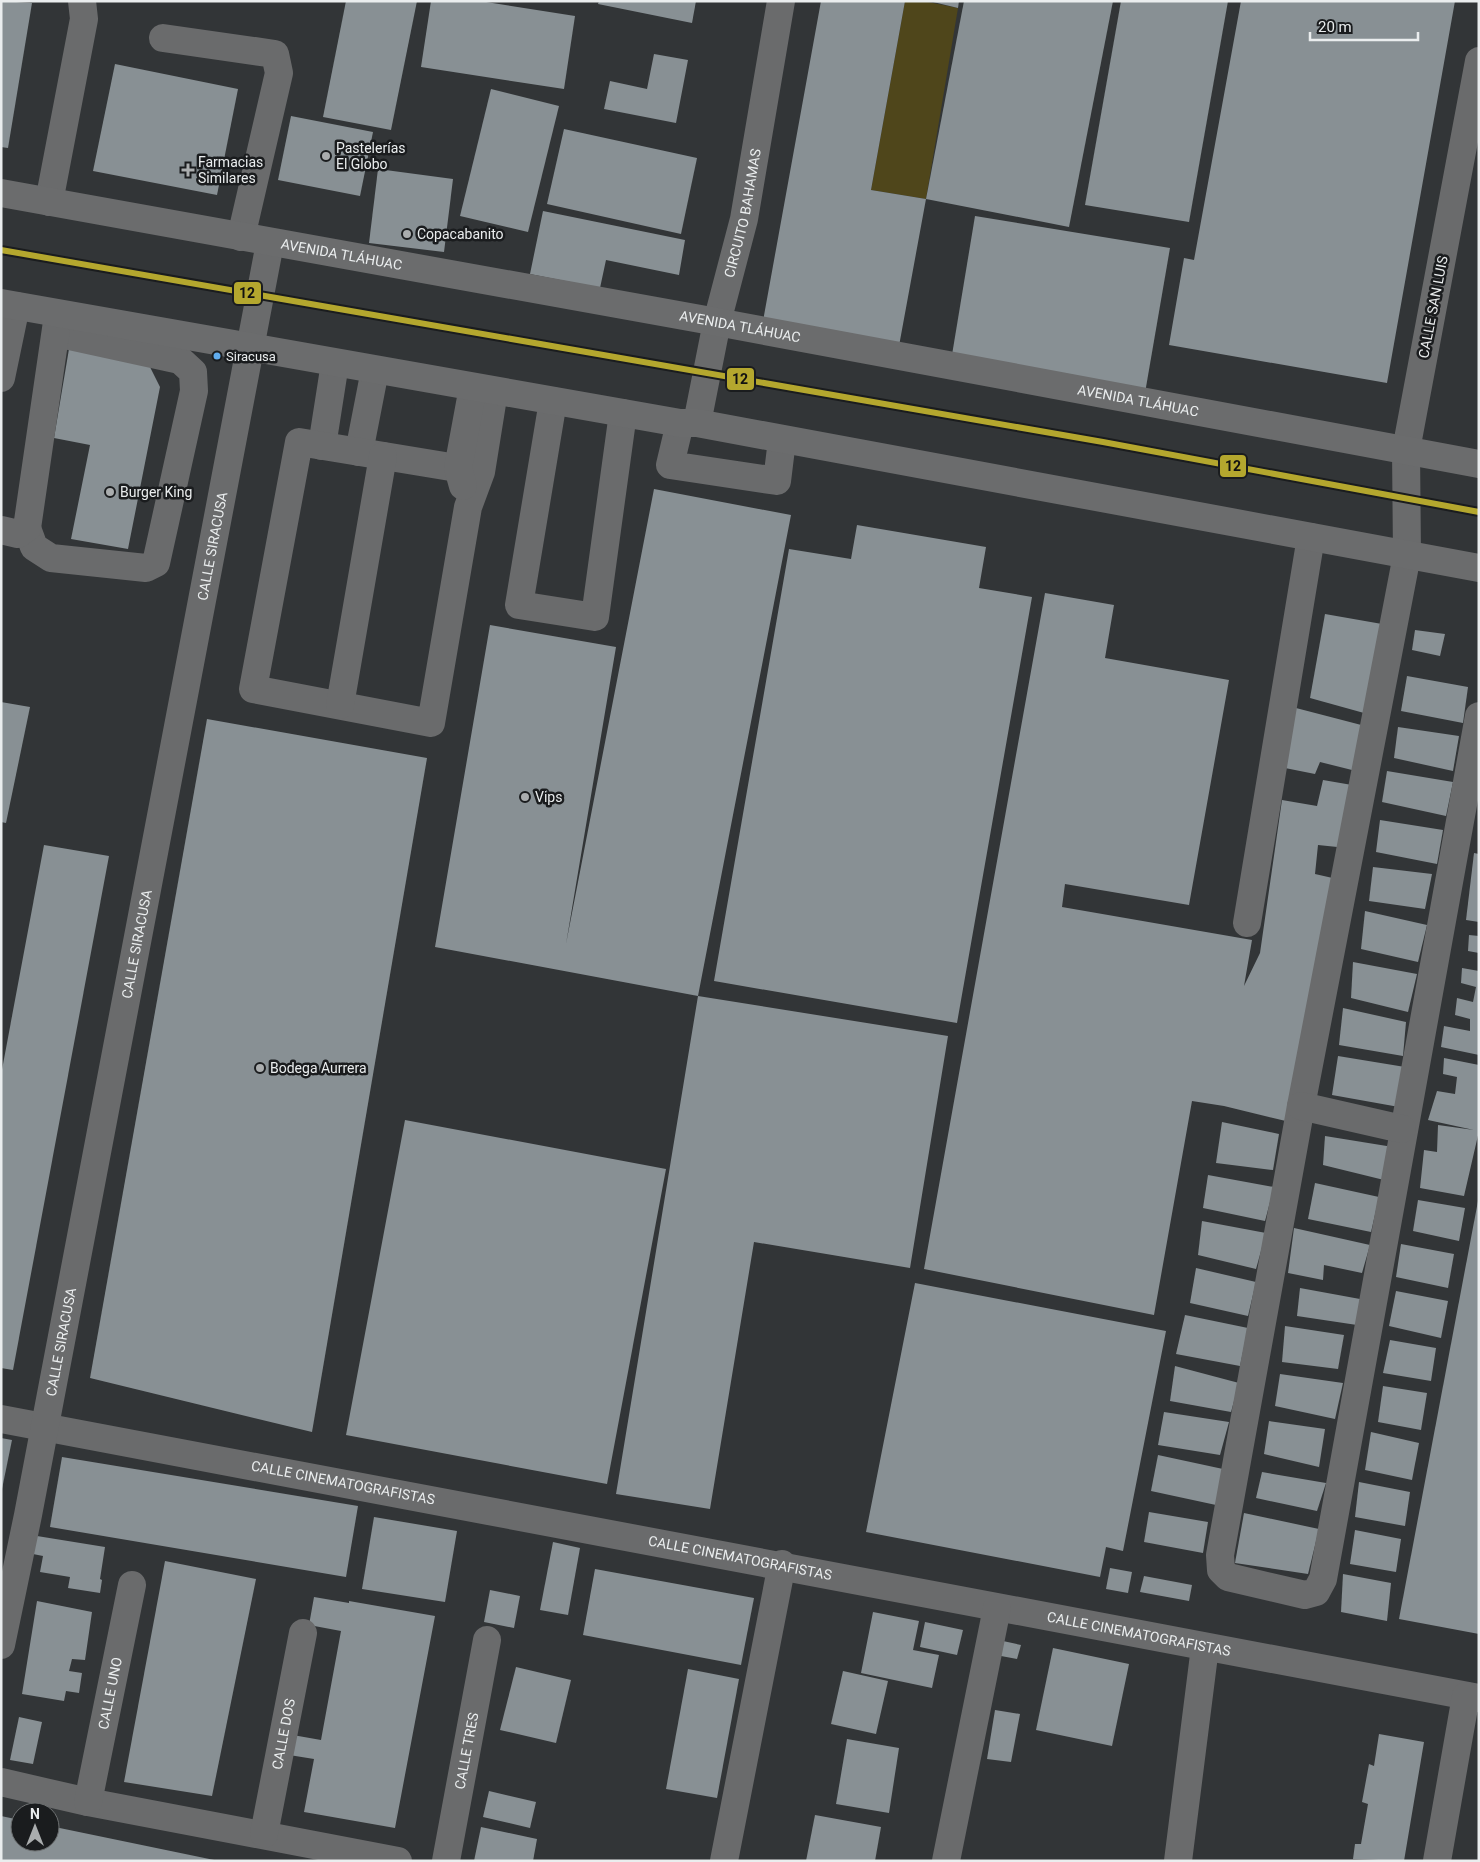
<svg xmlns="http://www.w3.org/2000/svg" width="1480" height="1862" viewBox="0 0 1480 1862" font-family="Roboto,sans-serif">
  <rect width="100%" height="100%" fill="#323537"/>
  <!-- green -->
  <polygon fill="#4f461b" points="905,1 923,1 958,8 926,199 871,190"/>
  <!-- building -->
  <g fill="#889094">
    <polygon points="1,1 32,3 8,148 1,147"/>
    <polygon points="346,1 417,1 391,130 323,117"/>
    <polygon points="431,1 480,1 575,16 564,89 421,67"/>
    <polygon points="599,1 696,1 692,23 598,4"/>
    <polygon points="821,1 905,1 871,190 926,199 899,346 763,321"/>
    <polygon points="929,1 959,1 958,8"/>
    <polygon points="964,1 1113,1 1069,227 926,199"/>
    <polygon points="1121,1 1228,1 1189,222 1085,205"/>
    <polygon points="1241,1 1455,1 1387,383 1169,345 1184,258 1194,260"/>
    <polygon points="654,54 688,60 676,123 604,109 610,81 647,89"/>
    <polygon points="115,64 238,89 217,195 93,171"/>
    <polygon points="491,89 559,106 528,232 460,216"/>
    <polygon points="291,116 373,132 360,196 278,180"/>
    <polygon points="564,129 697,158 681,234 547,204"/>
    <polygon points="378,169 453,179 444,252 369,243"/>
    <polygon points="543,211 685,240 679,275 606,260 600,288 530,274"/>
    <polygon points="975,216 1170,248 1145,393 951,361"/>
    <polygon points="70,343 147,361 160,387 128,549 71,539 90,445 54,438"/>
    <polygon points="654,489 791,515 698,996 948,1036 910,1268 754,1242 710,1509 616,1494 698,996 435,947 490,625 616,647 566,944"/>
    <polygon points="857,525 986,547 979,588 1032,597 957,1023 714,981 789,549 851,559"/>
    <polygon points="1045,593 1114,605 1105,658 1229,680 1189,905 1065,884 1062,907 1252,940 1244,986 1260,953 1282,800 1317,806 1323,780 1352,785 1347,848 1318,845 1315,874 1337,879 1290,1122 1224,1106 1192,1101 1154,1315 924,1269"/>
    <polygon points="1325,614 1382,624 1364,713 1310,698"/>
    <polygon points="1415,630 1445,634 1440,656 1412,650"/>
    <polygon points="1407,676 1468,687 1463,723 1401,711"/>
    <polygon points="1,702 30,707 6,823 1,822"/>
    <polygon points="1296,708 1369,727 1356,771 1320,762 1315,774 1285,768"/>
    <polygon points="207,719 427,758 312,1432 90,1378"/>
    <polygon points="1398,727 1459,736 1453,771 1394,758"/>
    <polygon points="1387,771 1453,782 1446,816 1382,802"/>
    <polygon points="1380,820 1443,830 1437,864 1376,852"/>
    <polygon points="44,845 109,856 13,1370 1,1368 1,1075"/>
    <polygon points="1474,853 1479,854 1479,922 1466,920"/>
    <polygon points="1373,867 1432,874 1425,909 1369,901"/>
    <polygon points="1365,911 1427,925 1418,962 1361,949"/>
    <polygon points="1469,935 1479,936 1479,953 1468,951"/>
    <polygon points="1353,962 1417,974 1408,1012 1351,998"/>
    <polygon points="1462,968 1479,971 1479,1055 1441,1047 1444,1026 1470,1031 1470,1019 1455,1015 1457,998 1473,1002 1476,987 1461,983"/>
    <polygon points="1343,1008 1406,1022 1403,1056 1339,1045"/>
    <polygon points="1338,1056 1405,1067 1399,1107 1332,1095"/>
    <polygon points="1444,1058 1479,1065 1479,1131 1464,1196 1420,1188 1424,1150 1437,1152 1438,1125 1474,1130 1428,1120 1437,1091 1455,1094 1457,1077 1443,1074"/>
    <polygon points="405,1120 666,1169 607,1484 346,1435"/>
    <polygon points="1222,1122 1279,1134 1273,1170 1216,1163"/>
    <polygon points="1325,1136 1393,1147 1384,1180 1323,1165"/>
    <polygon points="1208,1175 1274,1187 1265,1221 1203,1208"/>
    <polygon points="1315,1183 1379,1197 1371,1232 1308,1219"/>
    <polygon points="1418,1200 1465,1208 1459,1241 1413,1231"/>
    <polygon points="1478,1201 1479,1201 1479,1634 1399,1619"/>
    <polygon points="1202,1221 1266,1233 1256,1269 1198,1255"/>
    <polygon points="1294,1228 1370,1245 1362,1273 1324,1265 1323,1280 1288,1273"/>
    <polygon points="1401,1244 1454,1254 1448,1288 1396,1277"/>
    <polygon points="1196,1268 1256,1282 1248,1316 1190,1303"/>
    <polygon points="915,1283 1166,1331 1123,1551 1106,1547 1100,1577 866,1532"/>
    <polygon points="1300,1288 1360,1299 1357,1325 1297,1316"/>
    <polygon points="1396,1291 1448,1301 1441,1338 1389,1326"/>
    <polygon points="1185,1315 1248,1328 1240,1366 1176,1354"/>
    <polygon points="1285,1326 1344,1335 1338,1369 1282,1362"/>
    <polygon points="1390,1340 1436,1348 1431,1381 1383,1373"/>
    <polygon points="1175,1366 1239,1383 1231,1412 1170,1401"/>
    <polygon points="1280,1374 1343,1383 1335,1419 1275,1406"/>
    <polygon points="1383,1386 1427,1393 1421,1430 1378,1422"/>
    <polygon points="1164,1412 1229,1422 1220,1455 1158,1445"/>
    <polygon points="1269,1421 1325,1429 1319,1467 1264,1454"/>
    <polygon points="1371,1432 1419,1443 1412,1480 1365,1470"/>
    <polygon points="1,1438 12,1440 2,1489 1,1488"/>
    <polygon points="1158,1455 1223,1469 1216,1505 1151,1491"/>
    <polygon points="62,1457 358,1506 346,1577 50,1527"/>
    <polygon points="1262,1472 1326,1483 1317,1511 1256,1498"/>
    <polygon points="1359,1482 1410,1492 1405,1526 1355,1517"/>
    <polygon points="1149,1512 1208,1522 1203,1553 1144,1542"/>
    <polygon points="1244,1513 1319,1529 1308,1574 1235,1563"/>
    <polygon points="374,1517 457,1531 445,1602 362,1589"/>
    <polygon points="1355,1530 1401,1539 1396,1572 1350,1564"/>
    <polygon points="37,1536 105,1547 100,1579 102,1580 100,1593 68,1588 70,1577 40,1572 43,1556 33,1554"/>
    <polygon points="553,1542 580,1548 568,1615 540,1610"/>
    <polygon points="165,1561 256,1579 212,1796 124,1782"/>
    <polygon points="1110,1568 1132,1572 1128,1593 1106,1589"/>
    <polygon points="595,1569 754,1598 741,1665 583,1635"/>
    <polygon points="1343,1574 1391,1583 1387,1621 1341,1612"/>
    <polygon points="1144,1576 1192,1585 1189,1601 1140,1592"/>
    <polygon points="490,1590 520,1596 514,1628 484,1622"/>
    <polygon points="314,1597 349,1603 349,1601 435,1616 395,1828 304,1812 314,1759 283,1754 287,1734 321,1740 341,1631 309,1625"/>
    <polygon points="37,1601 92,1612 85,1660 72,1659 69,1671 82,1673 79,1693 66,1691 64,1701 22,1694"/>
    <polygon points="873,1612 919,1621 913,1650 939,1655 932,1688 861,1673"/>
    <polygon points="925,1622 963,1630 957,1655 920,1647"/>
    <polygon points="1003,1641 1021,1645 1017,1659 1001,1656"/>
    <polygon points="1053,1648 1129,1664 1112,1746 1036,1730"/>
    <polygon points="516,1667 571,1680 556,1743 500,1730"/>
    <polygon points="688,1669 739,1679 717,1798 666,1789"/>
    <polygon points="843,1671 888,1681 876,1734 831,1724"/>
    <polygon points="995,1710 1020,1714 1011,1762 987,1759"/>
    <polygon points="19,1717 42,1722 33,1764 10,1760"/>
    <polygon points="1379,1734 1424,1742 1404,1861 1353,1859 1355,1844 1361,1844 1368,1804 1362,1802 1369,1764 1374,1766"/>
    <polygon points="847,1739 899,1748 889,1813 836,1804"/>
    <polygon points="489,1791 536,1802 530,1828 483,1817"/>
    <polygon points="815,1815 881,1827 875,1861 806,1861"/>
    <polygon points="1,1816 20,1820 20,1842 50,1842 50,1826 219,1861 1,1861"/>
    <polygon points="481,1827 537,1839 533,1861 474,1861"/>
  </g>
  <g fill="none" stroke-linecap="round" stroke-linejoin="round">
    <!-- minor -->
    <g stroke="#6a6b6c" stroke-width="28">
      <polyline points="163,38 275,54 279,73 241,237"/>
      <polyline points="1479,61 1406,450 1407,555 1301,1106 1220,1555 1221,1570 1228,1577 1305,1595 1316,1592 1323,1579 1479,716"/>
      <polyline points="49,202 84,19 82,1"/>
      <polyline points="1,378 16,306"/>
      <polyline points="553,401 519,605 595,617 623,413"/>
      <polyline points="680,423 670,465 777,481 782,440"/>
      <path id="s1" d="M697,423L717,322L744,219L781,1"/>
      <polyline points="322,446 335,363"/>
      <polyline points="359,452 375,370"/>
      <polyline points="481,472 299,442 253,689 431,723 468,507 481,472 494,391"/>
      <polyline points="463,486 458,468 473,387"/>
      <polyline points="27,528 34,547 51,558 146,568 156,563 194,391 193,372 180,360 56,333"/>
      <polyline points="1,530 18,534 27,528 58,315"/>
      <polyline points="340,705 383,456"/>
      <polyline points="1247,923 1311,537"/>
      <polyline points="1301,1106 1402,1129"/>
      <path id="s2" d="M1,1419C494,1509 986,1606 1479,1698"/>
      <path id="s3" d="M1,1645L28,1515L270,243"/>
      <polyline points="1,1782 88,1802 398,1861"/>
      <path id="s4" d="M88,1802L132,1585"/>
      <path id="s5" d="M264,1834L303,1633"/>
      <path id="s6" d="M446,1861L487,1640"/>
      <polyline points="724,1861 782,1564"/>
      <polyline points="946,1861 997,1608"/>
      <polyline points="1178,1861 1205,1647"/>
      <polyline points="1437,1861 1466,1696"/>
    </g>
    <!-- major -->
    <g stroke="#6b6c6d" stroke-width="28">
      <path id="s7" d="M1,193L717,322L1479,464"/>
      <polyline points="1,303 680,423 697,423 1479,568"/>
    </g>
    <!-- metro-1 casing -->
    <g stroke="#1a1c1e" stroke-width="10">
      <polyline id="metro-1" points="1,250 1103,442 1479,512"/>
    </g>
    <!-- metro-1 -->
    <use href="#metro-1" stroke="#b4a72e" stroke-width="6"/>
  </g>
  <!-- markers -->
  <g fill="#aaadae" stroke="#1a1c1e" stroke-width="2">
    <circle cx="326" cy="156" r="5"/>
    <path d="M185.5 162.5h5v5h5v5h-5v5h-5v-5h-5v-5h5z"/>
    <circle cx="407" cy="234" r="5"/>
    <circle cx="110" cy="492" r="5"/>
    <circle cx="525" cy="797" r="5"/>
    <circle cx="260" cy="1068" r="5"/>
  </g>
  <circle fill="#60acee" stroke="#1a1c1e" stroke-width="2" cx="217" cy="356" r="4.5"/>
  <g text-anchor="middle" stroke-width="5" stroke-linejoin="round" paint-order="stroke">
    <!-- bus labels -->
    <g font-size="13" fill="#eaedee" stroke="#1a1c1e" text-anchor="start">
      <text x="226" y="361">Siracusa</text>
    </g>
    <!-- poi labels -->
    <g font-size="14" fill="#eaedee" stroke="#1a1c1e" text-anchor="start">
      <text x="336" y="153">Pastelerías<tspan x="336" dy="16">El Globo</tspan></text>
      <text x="198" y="167">Farmacias<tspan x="198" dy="16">Similares</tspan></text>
      <text x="417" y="239">Copacabanito</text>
      <text x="120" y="497">Burger King</text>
      <text x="535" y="802">Vips</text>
      <text x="270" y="1073">Bodega Aurrera</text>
    </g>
    <!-- street labels -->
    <g font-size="14" fill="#eaedee" stroke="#1a1c1e">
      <text dy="5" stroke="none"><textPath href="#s1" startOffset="215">CIRCUITO BAHAMAS</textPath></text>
      <text dy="5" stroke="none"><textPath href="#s7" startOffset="346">AVENIDA TLÁHUAC</textPath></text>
      <text transform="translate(1433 307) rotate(-79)" y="5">CALLE SAN LUIS</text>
      <text dy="5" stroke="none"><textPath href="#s7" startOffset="751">AVENIDA TLÁHUAC</textPath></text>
      <text dy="5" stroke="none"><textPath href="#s7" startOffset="1156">AVENIDA TLÁHUAC</textPath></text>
      <text dy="5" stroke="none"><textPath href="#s3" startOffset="1119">CALLE SIRACUSA</textPath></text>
      <text dy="5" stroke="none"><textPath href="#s3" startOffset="714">CALLE SIRACUSA</textPath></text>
      <text dy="5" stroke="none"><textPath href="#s3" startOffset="309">CALLE SIRACUSA</textPath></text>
      <text dy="5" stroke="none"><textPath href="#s2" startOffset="348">CALLE CINEMATOGRAFISTAS</textPath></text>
      <text dy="5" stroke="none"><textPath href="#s2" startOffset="752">CALLE CINEMATOGRAFISTAS</textPath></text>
      <text dy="5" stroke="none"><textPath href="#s2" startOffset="1158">CALLE CINEMATOGRAFISTAS</textPath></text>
      <text dy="5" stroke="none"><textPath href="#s4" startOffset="111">CALLE UNO</textPath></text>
      <text dy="5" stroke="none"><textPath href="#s5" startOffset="102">CALLE DOS</textPath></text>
      <text dy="5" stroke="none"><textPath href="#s6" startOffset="112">CALLE TRES</textPath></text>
    </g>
  </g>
  <g stroke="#1a1c1e" stroke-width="2">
    <rect x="233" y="281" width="29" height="24" rx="5" fill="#b4a72e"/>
    <rect x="726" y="367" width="29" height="24" rx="5" fill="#b4a72e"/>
    <rect x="1219" y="454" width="28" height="24" rx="5" fill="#b4a72e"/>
  </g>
  <g font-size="14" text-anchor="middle" font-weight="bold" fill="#111">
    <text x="247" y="298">12</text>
    <text x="740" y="384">12</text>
    <text x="1233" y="471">12</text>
  </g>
  <!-- border -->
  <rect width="1480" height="1862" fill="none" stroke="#eaedee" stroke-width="5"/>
  <!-- north arrow -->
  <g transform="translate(35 1827)"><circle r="24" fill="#1a1c1e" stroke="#6d7071"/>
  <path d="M0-4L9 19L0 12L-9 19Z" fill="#aaadae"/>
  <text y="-8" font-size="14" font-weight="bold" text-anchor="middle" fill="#eaedee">N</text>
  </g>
  <!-- scale -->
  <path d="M1310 32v8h108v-8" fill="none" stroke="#eaedee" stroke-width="2.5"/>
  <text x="1318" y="32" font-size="15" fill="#eaedee" stroke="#1a1c1e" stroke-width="4" paint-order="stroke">20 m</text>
</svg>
